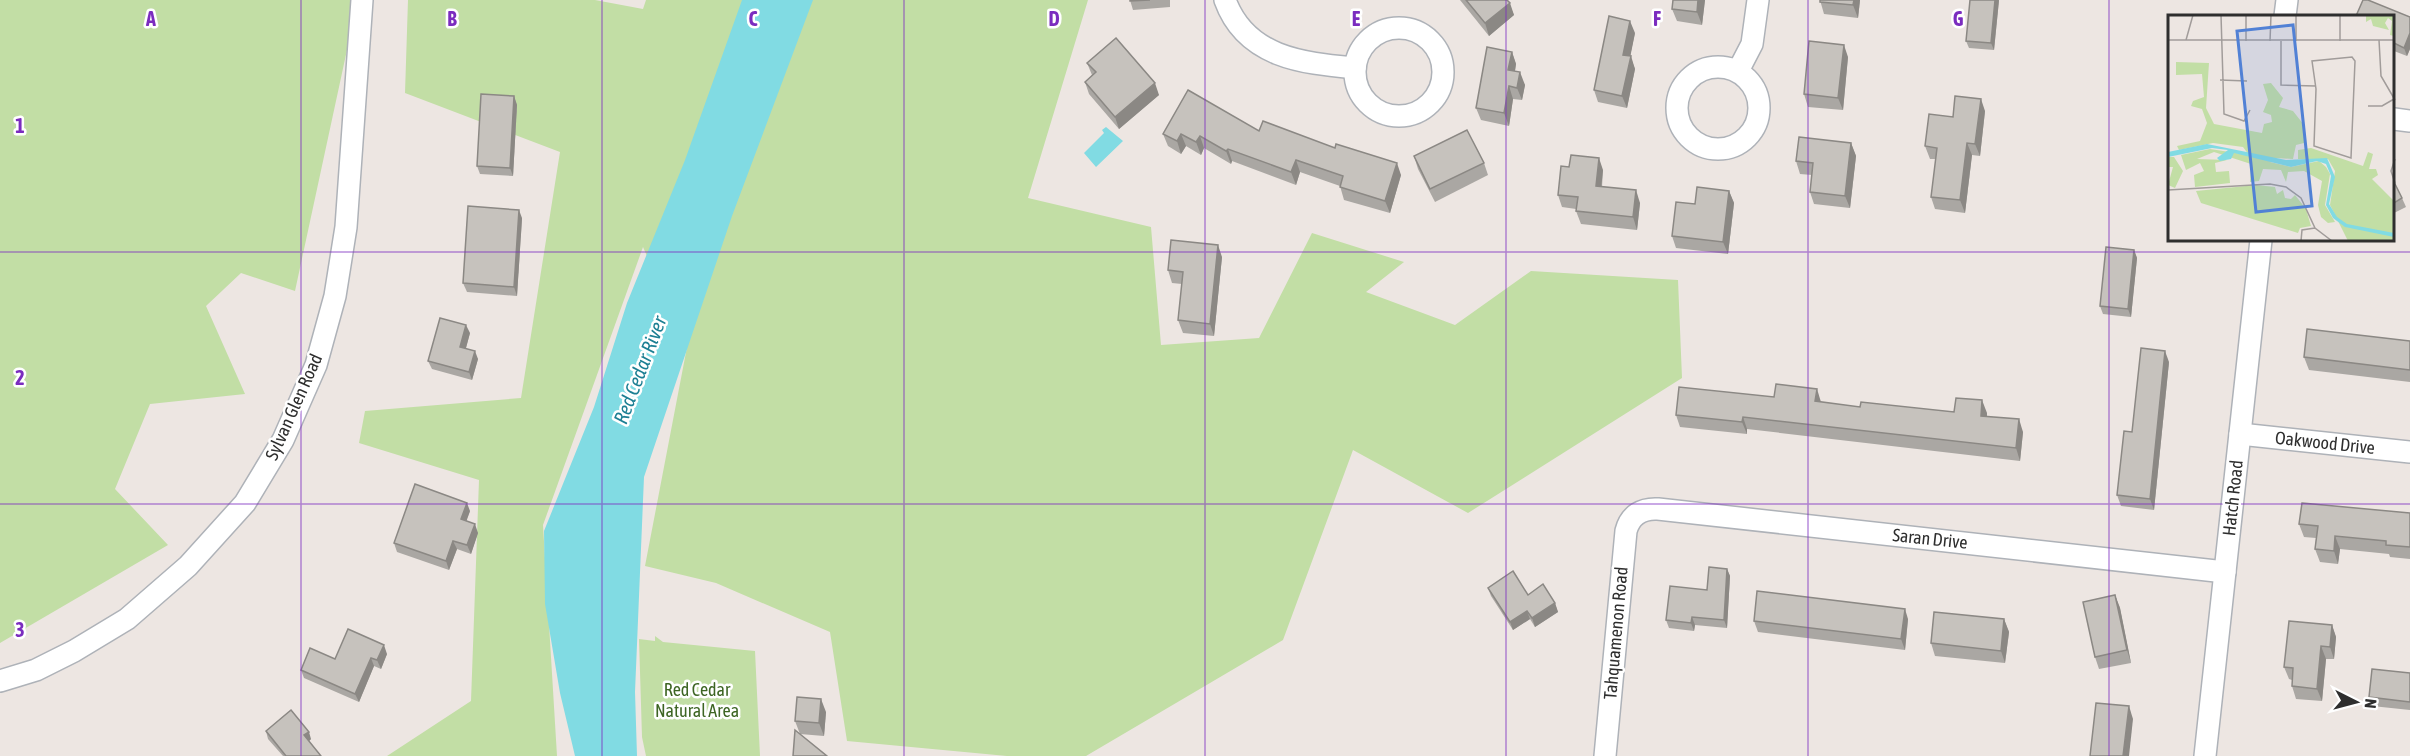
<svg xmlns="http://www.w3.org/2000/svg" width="2410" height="756" viewBox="0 0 2410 756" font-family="'Asap Condensed',sans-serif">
  <rect width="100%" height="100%" fill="#ede6e2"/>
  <!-- green -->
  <g fill="#c2dea5">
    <polygon points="0,0 350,0 350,36 295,291 241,273 206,306 245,394 150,404 115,489 168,545 0,643"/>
    <polygon points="408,0 595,0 643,9 646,0 1088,0 1028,198 1151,227 1161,345 1259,338 1312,233 1404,262 1366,292 1455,325 1531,271 1678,280 1682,378 1468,513 1353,450 1283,640 1086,756 1007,756 847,741 830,632 716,583 645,566 687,347 643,247 543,525 557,756 387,756 471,701 479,480 359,443 365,411 521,398 560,152 405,93"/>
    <polygon points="655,636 663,642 755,651 760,756 646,756 642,737 639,639 655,641"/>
  </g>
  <!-- water -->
  <g fill="#81dbe3">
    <polygon points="742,0 813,0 732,216 644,477 635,692 637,756 575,756 560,693 545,604 544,531 594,407 627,303 685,160"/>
    <polygon points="1106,127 1123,141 1096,167 1084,153 1104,133 1102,130"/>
  </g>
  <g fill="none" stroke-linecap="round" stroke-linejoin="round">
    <!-- minor casing -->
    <g stroke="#aeb2b8" stroke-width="24">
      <g id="minor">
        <path d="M1225,0C1246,58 1303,63 1355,68"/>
        <polyline points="2285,16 2287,0"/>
        <circle cx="1399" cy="72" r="44"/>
        <circle cx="1718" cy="108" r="41"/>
        <polyline points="1738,71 1752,44 1758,0"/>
        <polyline points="2394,119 2410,121"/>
        <polyline points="2240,434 2410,452"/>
        <polyline points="0,681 36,670 74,651 127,619 188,566 245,503 283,440 316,365 335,296 346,227 362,0"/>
        <path d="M1605,756L1626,531C1630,515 1642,508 1658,509L2225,572"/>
        <polyline points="2205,756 2261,240"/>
      </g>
    </g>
    <!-- minor -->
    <use href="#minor" stroke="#fff" stroke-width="21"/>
  </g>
  <!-- wall -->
  <g fill="#aaa7a3">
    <polygon points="1130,0 1170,0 1170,7 1133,10"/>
    <polygon points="1460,0 1507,0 1514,15 1489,36"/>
    <polygon points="1669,0 1705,0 1702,25 1677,21 1672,9 1673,0"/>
    <polygon points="1820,0 1860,0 1858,18 1824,14"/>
    <polygon points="1999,0 1994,50 1969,48 1966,41"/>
    <polygon points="2394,16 2410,17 2410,49 2407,56 2394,51"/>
    <polygon points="1635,33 1630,56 1635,69 1627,108 1598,102 1594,90"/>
    <polygon points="1512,52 1516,64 1515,71 1525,85 1522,100 1513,99 1509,126 1481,120 1476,108"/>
    <polygon points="1848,57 1843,110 1808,107 1804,94"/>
    <polygon points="1087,63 1159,95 1119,129 1089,94 1085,82 1092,75"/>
    <polygon points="514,96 517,105 513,176 480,174 477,166"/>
    <polygon points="1985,111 1980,156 1972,155 1965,213 1935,209 1931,197 1936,159 1930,159 1925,146 1953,117"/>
    <polygon points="1259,131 1401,175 1390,213 1344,200 1340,186 1300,172 1296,185 1232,161 1231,164 1204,148 1201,155 1186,146 1181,154 1168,146 1163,134"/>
    <polygon points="1851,143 1856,156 1850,208 1814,204 1810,192 1812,175 1800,174 1796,161"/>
    <polygon points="1414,156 1484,163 1488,175 1435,202 1418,169"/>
    <polygon points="1603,170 1602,187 1640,203 1637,230 1581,224 1576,211 1576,209 1562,207 1558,195"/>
    <polygon points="2394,182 2402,198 2406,207 2394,213"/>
    <polygon points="1729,191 1734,203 1728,254 1676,248 1672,236 1695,204"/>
    <polygon points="522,218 517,296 467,292 463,283"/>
    <polygon points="2134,250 2137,258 2131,317 2103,314 2100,306"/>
    <polygon points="1222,257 1214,336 1183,333 1178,320 1182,284 1172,283 1168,270"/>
    <polygon points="470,333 466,348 478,359 472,380 432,369 428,361"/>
    <polygon points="2410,341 2410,382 2309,370 2304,357"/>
    <polygon points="2169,362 2154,510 2121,506 2117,495 2132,432"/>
    <polygon points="1774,397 1860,407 1987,413 1987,416 2023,432 2020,461 1747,429 1747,434 1680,427 1676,415"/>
    <polygon points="470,511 466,521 478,533 471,554 457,549 449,570 397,552 394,543"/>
    <polygon points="2410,513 2410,559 2390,557 2389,554 2340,549 2338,564 2320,562 2315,549 2316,538 2304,537 2299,524"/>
    <polygon points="1727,569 1730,576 1727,628 1695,625 1694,631 1669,628 1666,620 1707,590"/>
    <polygon points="1488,588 1528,595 1555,603 1558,612 1535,627 1530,619 1513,630 1491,596"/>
    <polygon points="2115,595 2120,608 2131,663 2099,669 2095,657"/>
    <polygon points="1908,619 1905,650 1758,632 1754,621"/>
    <polygon points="2004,619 2009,632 2005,663 1935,656 1931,643"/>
    <polygon points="2332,625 2336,637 2334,659 2326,659 2322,701 2296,699 2292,686 2292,680 2289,679 2284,667"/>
    <polygon points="387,654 381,669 374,666 359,702 304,678 301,670 335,659"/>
    <polygon points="2410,673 2410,710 2372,706 2369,697"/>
    <polygon points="826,712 824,736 800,734 795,721"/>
    <polygon points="266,731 311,739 309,741 321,756 283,756 268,739"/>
  </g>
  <!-- shaded-wall -->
  <g fill="#8b8884">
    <polygon points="1698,0 1705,0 1702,25 1697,12"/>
    <polygon points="1854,0 1860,0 1858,18 1853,5"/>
    <polygon points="1995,0 1999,0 1994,50 1991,43"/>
    <polygon points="1510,3 1514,15 1489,36 1485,23"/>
    <polygon points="1630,21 1635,33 1628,68 1623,55"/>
    <polygon points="2410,33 2410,49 2407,56 2404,48"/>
    <polygon points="1844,45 1848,57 1843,110 1838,98"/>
    <polygon points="1512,52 1516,64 1513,83 1508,70"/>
    <polygon points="1631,56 1635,69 1627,108 1622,96"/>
    <polygon points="1520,72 1525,85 1522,100 1517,88"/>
    <polygon points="1155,83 1159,95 1119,129 1115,117"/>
    <polygon points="1509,86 1513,99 1509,126 1504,113"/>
    <polygon points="514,96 517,105 513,176 510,168"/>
    <polygon points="1981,99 1985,111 1980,156 1975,144"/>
    <polygon points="1181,134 1186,146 1181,154 1177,141"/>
    <polygon points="1200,136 1204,148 1201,155 1196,142"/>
    <polygon points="1851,143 1856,156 1850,208 1845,196"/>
    <polygon points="1967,143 1972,155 1965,213 1960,200"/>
    <polygon points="1228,149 1232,161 1231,164 1226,151"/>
    <polygon points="1599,158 1603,170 1600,199 1596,186"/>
    <polygon points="1296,160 1300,172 1296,185 1291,172"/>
    <polygon points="1397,163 1401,175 1390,213 1385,201"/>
    <polygon points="1636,190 1640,203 1637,230 1633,217"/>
    <polygon points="1729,191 1734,203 1728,254 1723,242"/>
    <polygon points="519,210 522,218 517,296 514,287"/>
    <polygon points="1218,245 1222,257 1214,336 1210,324"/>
    <polygon points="2134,250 2137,258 2131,317 2128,309"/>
    <polygon points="466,325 470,333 464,355 460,347"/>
    <polygon points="475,351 478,359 472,380 469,372"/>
    <polygon points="2165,351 2169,362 2154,510 2150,499"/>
    <polygon points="1817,389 1821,402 1815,401"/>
    <polygon points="1982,400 1987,413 1986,428 1981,416"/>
    <polygon points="1743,417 1747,429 1747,434 1742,422"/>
    <polygon points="2019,419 2023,432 2020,461 2016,448"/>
    <polygon points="467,503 470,511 464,528 461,519"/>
    <polygon points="475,524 478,533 471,554 467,545"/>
    <polygon points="2335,536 2340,549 2338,564 2334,551"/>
    <polygon points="453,541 457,549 449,570 446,561"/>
    <polygon points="1727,569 1730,576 1727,628 1724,620"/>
    <polygon points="2115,595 2120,608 2131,663 2127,650"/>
    <polygon points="1555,603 1558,612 1535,627 1532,618"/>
    <polygon points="1905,609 1908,619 1905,650 1901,639"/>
    <polygon points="1527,611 1530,619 1513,630 1510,622"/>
    <polygon points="1692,617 1695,625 1694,631 1691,623"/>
    <polygon points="2004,619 2009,632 2005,663 2001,651"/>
    <polygon points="2332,625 2336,637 2334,659 2330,647"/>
    <polygon points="384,645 387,654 381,669 377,660"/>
    <polygon points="2321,646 2326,659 2322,701 2317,689"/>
    <polygon points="371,658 374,666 359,702 355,694"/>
    <polygon points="821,699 826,712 824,736 819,723"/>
    <polygon points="2129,706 2133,719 2129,756 2123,756"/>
    <polygon points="309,732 311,739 307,743 304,735"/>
  </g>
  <!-- building -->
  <g fill="#c6c2bd" stroke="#8b8884" stroke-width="1.5">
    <polygon points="1130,0 1150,0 1130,1"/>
    <polygon points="1466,0 1507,0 1510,3 1485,23"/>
    <polygon points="1673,0 1698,0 1697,12 1672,9"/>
    <polygon points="1820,0 1854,0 1853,5 1820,2"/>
    <polygon points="1970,0 1995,0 1991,43 1966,41"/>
    <polygon points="2363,0 2368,0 2410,17 2410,33 2404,48 2394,43 2394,16 2356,16"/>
    <polygon points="1609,16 1630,21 1623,55 1631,56 1622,96 1594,90"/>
    <polygon points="1116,38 1155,83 1115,117 1085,82 1096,72 1087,63"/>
    <polygon points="1809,41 1844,45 1838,98 1804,94"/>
    <polygon points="1487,47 1512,52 1508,70 1520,72 1517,88 1509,86 1504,113 1476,108"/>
    <polygon points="1188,90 1259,131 1263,121 1335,148 1336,144 1397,163 1385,201 1340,187 1343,176 1296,160 1291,172 1228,149 1226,151 1200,136 1196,142 1181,134 1177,141 1163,134"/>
    <polygon points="481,94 514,96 510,168 477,166"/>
    <polygon points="1955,96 1981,99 1975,144 1967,143 1960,200 1931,197 1937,148 1925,146 1929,114 1953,117"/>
    <polygon points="1467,130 1484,163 1430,189 1414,156"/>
    <polygon points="1799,137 1851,143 1845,196 1810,192 1813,163 1796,161"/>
    <polygon points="1571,155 1599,158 1596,186 1636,190 1633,217 1576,211 1578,197 1558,195 1561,166 1569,167"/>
    <polygon points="2394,182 2402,198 2394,203"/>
    <polygon points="1697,187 1729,191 1723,242 1672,236 1676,202 1695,204"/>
    <polygon points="468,206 519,210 514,287 463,283"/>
    <polygon points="1171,240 1218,245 1210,324 1178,320 1183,272 1168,270"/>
    <polygon points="2106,247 2134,250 2128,309 2100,306"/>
    <polygon points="440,318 466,325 460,347 475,351 469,372 428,361"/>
    <polygon points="2307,329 2410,341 2410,370 2304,357"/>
    <polygon points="2141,348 2165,351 2150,499 2117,495 2124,431 2132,432"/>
    <polygon points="1776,384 1817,389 1815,401 1860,407 1861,402 1954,412 1956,398 1982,400 1981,416 2019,419 2016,448 1743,417 1742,422 1676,415 1679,387 1774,397"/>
    <polygon points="415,484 467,503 461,519 475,524 467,545 453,541 446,561 394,543"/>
    <polygon points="2302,503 2410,513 2410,547 2386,545 2386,541 2335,536 2334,551 2315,549 2318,526 2299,524"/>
    <polygon points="1709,567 1727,569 1724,620 1692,617 1691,623 1666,620 1670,586 1707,590"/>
    <polygon points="1513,571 1528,595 1543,584 1555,603 1532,618 1527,611 1510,622 1488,588"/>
    <polygon points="1757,591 1905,609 1901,639 1754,621"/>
    <polygon points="2115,595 2127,650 2095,657 2083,602"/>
    <polygon points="1934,612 2004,619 2001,651 1931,643"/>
    <polygon points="2289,621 2332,625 2330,647 2321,646 2317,689 2292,686 2293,668 2284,667"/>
    <polygon points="348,629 384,645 377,660 371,658 355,694 301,670 310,648 335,659"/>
    <polygon points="2372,669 2410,673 2410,702 2369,697"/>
    <polygon points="797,697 821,699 819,723 795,721"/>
    <polygon points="2096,703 2129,706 2123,756 2090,756"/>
    <polygon points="291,710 309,732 304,735 321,756 286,756 266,731"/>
    <polygon points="795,730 827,756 793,756"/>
  </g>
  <!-- grid -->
  <path fill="none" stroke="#7b2cbf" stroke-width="1.5" stroke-opacity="0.55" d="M301,0V756M602,0V756M904,0V756M1205,0V756M1506,0V756M1808,0V756M2109,0V756M0,252H2410M0,504H2410"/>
  <g text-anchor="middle" stroke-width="5" stroke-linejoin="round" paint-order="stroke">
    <!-- street labels -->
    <g font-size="18" fill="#2e2e2e" stroke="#fff">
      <text transform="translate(294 407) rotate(-66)" y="6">Sylvan Glen Road</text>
      <text transform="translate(2325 443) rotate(6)" y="6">Oakwood Drive</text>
      <text transform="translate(2233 498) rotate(-84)" y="6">Hatch Road</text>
      <text transform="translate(1930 539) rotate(6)" y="6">Saran Drive</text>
      <text transform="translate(1616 633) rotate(-85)" y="6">Tahquamenon Road</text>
    </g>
    <!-- park labels -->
    <g font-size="18" fill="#3d6523" stroke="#fff">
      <text x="697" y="696">Red Cedar<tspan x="697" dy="21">Natural Area</tspan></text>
    </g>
    <!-- water labels -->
    <g font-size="20" font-style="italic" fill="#1c7f93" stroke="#fff">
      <text transform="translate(640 370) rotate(-69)" y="7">Red Cedar River</text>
    </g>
  </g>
  <!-- overview -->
  <g transform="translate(2168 15)">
    <rect width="226" height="226" fill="#ede6e2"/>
    <path d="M198,0H226V21L222,20L224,6L220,3L217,8L221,15L205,11L203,4L198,7ZM8,47L41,48L38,93L46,109L94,118L96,109L104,107L103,100L95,97L100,85L95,69L103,68L115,83L111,92L125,96L136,110V128L128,130L125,144L108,143L102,147L123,152L151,146L158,152L162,159L157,190L167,207L160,208L153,202L150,190L154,166L136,156L120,157L118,167L113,155L95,154L91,166L82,167L83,149L46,137L29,144L59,145L47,148L48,157L61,156L62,168L27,172L26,160L36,156L32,148L18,155L13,140L42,134L81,140L75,132L45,128L11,135L9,131L32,126L39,108L34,94L23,91L25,86L36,82L34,59L8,60ZM143,133L195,151L200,137L205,139L201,154H208L210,160L204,164L226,186V226H180L162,190L167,156L160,144H130V135ZM0,142H6L15,156L7,173L0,170L5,152H0ZM88,170L107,172L109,179L115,175L117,183L123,184L127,180L138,194L143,211L132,213L130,218L33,188L28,176Z" fill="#c2dea5"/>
    <path d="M39,129L118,145L159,143L167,162L161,189L169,202L179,209L226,218V222L177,212L165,203L158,190L163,161L158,149L149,146L123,152L66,138L63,144L52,146L49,143L60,135L44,133L0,142V137Z" fill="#81dbe3"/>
    <path fill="none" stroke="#a19c9a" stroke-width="1.5" d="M53,0L56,99L76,106L82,95M172,0V26M0,25H227M18,25L25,0M211,25L213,61L227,85M78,26V0M102,26L103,0M113,26V70L148,71M128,26V0M184,42L187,46L183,143L146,131L148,74L144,46ZM52,65L79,66M200,91H214L226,84M227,144L223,156L227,168M0,175L102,169L118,172L133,183L147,213L164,226M133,226L134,215L147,213"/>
    <path fill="#5181d5" fill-opacity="0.15" stroke="#5181d5" stroke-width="3" d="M125,10L144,191L88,197L69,16Z"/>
    <rect width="226" height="226" fill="none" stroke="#2e2e2e" stroke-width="3"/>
  </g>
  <g font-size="20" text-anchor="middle" font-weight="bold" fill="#7b2cbf" stroke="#fff" stroke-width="5" stroke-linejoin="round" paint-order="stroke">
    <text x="151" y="26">A</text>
    <text x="452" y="26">B</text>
    <text x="753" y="26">C</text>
    <text x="1054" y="26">D</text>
    <text x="1356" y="26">E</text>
    <text x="1657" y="26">F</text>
    <text x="1958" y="26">G</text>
    <text x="20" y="133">1</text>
    <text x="20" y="385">2</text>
    <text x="20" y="637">3</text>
  </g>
  <!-- north arrow -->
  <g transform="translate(2356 702) rotate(96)" stroke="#ffffff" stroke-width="4.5" paint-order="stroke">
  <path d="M0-4.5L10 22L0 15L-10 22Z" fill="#2e2e2e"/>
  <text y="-9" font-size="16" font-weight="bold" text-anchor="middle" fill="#2e2e2e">N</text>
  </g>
</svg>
